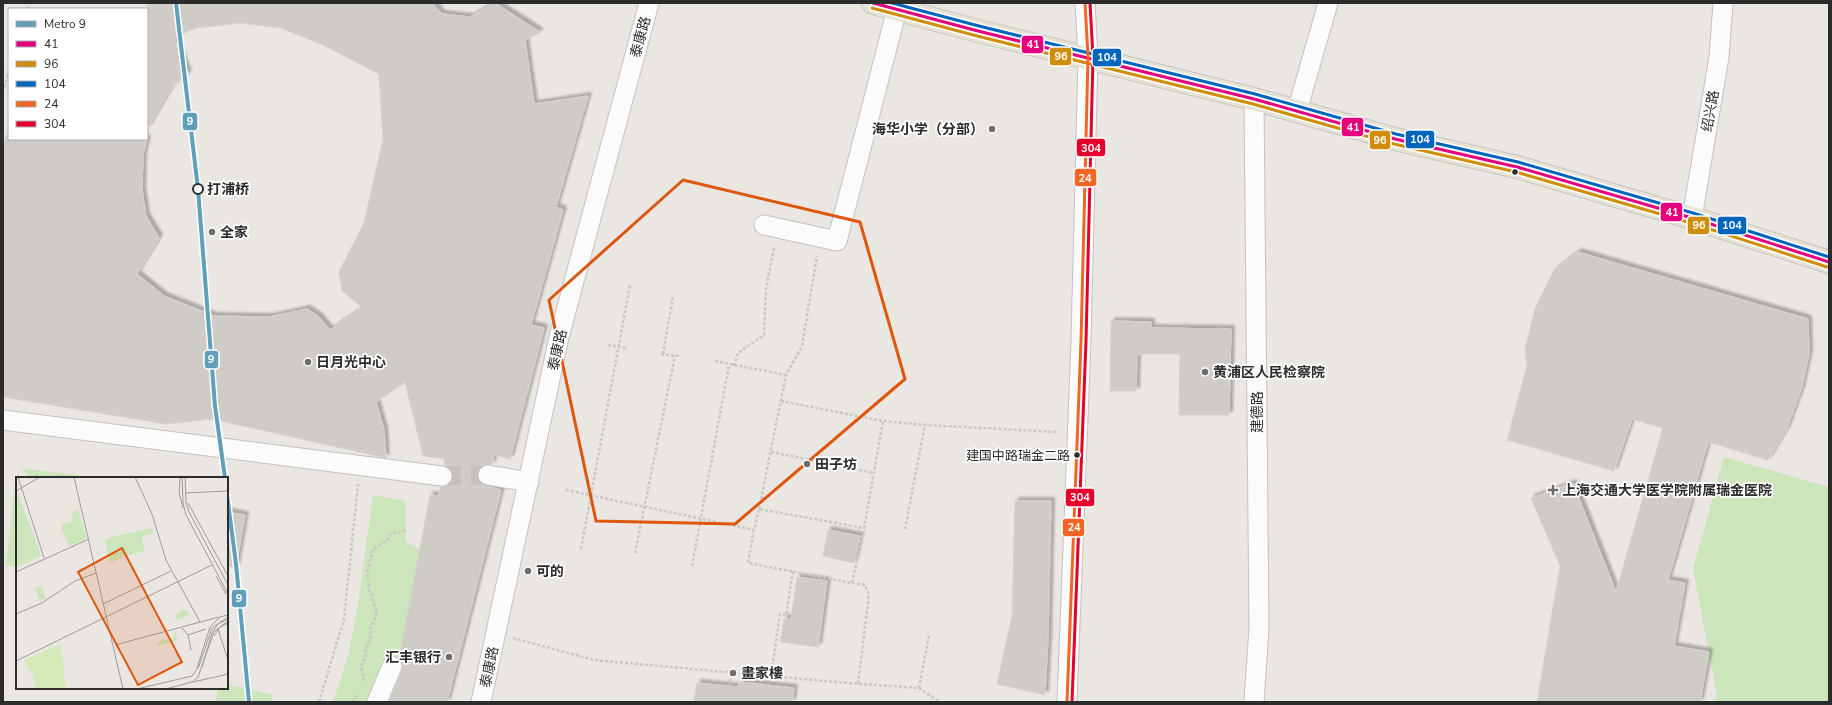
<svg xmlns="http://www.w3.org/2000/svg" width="1832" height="705" viewBox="0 0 1832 705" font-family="'Nunito Sans','Noto Sans SC',sans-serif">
  <defs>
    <filter id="shadow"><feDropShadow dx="3.5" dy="-3.5" stdDeviation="1" flood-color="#0004"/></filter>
  </defs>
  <rect width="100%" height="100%" fill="#eae6e2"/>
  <!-- green -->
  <g fill="#cce5ba">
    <polygon points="1724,457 1829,487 1829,702 1715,702 1717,695 1693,569"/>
    <polygon points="21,468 98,478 30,478"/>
    <polygon points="15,484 17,486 17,568 6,565"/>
    <polygon points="373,495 405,501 406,541 421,551 411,617 399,658 385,656 369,702 333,702 348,656 358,605"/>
    <polygon points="227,684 273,695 272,702 216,702 218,688 227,688"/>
  </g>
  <!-- building -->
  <g fill="#cfccc8" stroke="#d5d2ce" filter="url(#shadow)">
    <polygon points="147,3 432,3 442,14 470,17 495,3 540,32 525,40 534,104 588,96 556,207 563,210 531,325 544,328 510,459 494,455 492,464 484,465 477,473 478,478 481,484 501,490 447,702 389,702 402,670 403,664 399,658 430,495 439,496 440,487 446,486 450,483 453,477 452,471 444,465 445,459 423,456 405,382 376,402 384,430 386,458 212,419 166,424 3,397 3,152 4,139 147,139 143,155 142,190 146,216 159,238 137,274 164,296 214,316 269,317 307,309 318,316 330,330 363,308 342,291 339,272 364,223 383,140 379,74 323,45 281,28 240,23 196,28 174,37 188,74 172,86 147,129"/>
    <polygon points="1578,252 1808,319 1809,354 1801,390 1787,428 1768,460 1708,442 1668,580 1685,583 1674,646 1709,652 1700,702 1537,702 1560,566 1531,498 1573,483 1616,592 1663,428 1632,419 1614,471 1507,440 1527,366 1525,349 1535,309 1554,270"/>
    <polygon points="1111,321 1151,322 1151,328 1231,329 1229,415 1179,415 1180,354 1137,354 1136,391 1110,391"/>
    <polygon points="1015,501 1051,501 1048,639 1045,695 997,684 1012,616"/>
    <polygon points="227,512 245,515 236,567 227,566"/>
    <polygon points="828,530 860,536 854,563 823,556"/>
    <polygon points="797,577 827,581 818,647 780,642 784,618 791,619"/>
    <polygon points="739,682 794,688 792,702 694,702 697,683 738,687"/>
  </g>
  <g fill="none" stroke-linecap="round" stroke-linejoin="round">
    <!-- minor-tunnel -->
    <polyline stroke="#c4c1be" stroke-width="19" stroke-dasharray="19 10" stroke-linecap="butt" points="442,476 488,475"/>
    <!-- minor casing -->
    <g stroke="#c3c2c3" stroke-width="21">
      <g id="minor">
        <polyline points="1297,111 1328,3"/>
        <polyline points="1692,218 1719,57 1723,3"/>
        <polyline points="764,225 837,241 897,9"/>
        <polyline points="3,420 442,476"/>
        <polyline points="488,475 529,482"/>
        <polyline points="377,702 392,666"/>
        <polyline points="481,702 559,337 649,3"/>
        <polyline points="1067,702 1081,341 1088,57 1085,3"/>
        <polyline points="1254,702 1259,628 1254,99"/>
      </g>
    </g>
    <!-- major casing -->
    <g stroke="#c6c4c2" stroke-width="24">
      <polyline id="major" points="873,3 978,31 1254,99 1395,139 1517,167 1692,218 1829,262"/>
    </g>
    <!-- path -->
    <g stroke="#c8c8c7" stroke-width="2.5" stroke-dasharray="3 2" stroke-linecap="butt">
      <polyline points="28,9 30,3"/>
      <polyline points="3,92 9,70"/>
      <polyline points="608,345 627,348"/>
      <polyline points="661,354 675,356 681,355"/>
      <polyline points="663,354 673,297"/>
      <polyline points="715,361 786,375"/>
      <polyline points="734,366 738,353 764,335 766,289 774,248"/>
      <polyline points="781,401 883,421"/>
      <polyline points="771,452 874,473"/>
      <polyline points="566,490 754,530 759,509 864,528 883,421 925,425 1058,432"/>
      <polyline points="759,509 786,375 802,346 817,256"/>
      <polyline points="905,529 925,425"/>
      <polyline points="754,530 748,563 852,583 864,528"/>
      <polyline points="581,549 630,285"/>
      <polyline points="635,553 675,356"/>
      <polyline points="692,566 729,365"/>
      <polyline points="852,583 865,585 869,595 858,684"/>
      <polyline points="513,638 594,660 847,683 919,688 940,702"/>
      <polyline points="771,676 780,614 786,615 793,571"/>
      <polyline points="364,681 361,667 366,655 365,649 371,639 370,629 377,613 369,589 367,572 373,549 387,540 391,534 406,530"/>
      <polyline points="919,688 929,635"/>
      <polyline points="319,702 344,619 358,484"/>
      <polyline points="352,702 358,695"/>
      <polyline points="727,702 731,673"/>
      <polyline points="982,702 1048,702"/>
    </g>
    <!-- minor -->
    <use href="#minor" stroke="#fcfbfb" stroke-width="19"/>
    <!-- major -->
    <use href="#major" stroke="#e7e3d4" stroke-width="22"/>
    <!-- bus-1 casing -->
    <g stroke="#fff" stroke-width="6">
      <polyline id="bus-1" points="873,3 978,31 1254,99 1395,139 1517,167 1692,218 1829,262"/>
    </g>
    <!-- bus-2 casing -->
    <g stroke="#fff" stroke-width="6">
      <polyline id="bus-2" points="872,8 977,36 1253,104 1394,144 1516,172 1691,223 1827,267"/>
    </g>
    <!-- bus-3 casing -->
    <g stroke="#fff" stroke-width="6">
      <polyline id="bus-3" points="892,3 979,26 1255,94 1396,134 1518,162 1693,213 1829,257"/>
    </g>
    <!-- bus-4 casing -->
    <g stroke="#fff" stroke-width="6">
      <polyline id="bus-4" points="1067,702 1081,341 1088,57 1085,3"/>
    </g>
    <!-- bus-5 casing -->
    <g stroke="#fff" stroke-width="6">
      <polyline id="bus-5" points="1072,702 1086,341 1093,57 1090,3"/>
    </g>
    <!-- bus-1 -->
    <use href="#bus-1" stroke="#e5007d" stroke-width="3"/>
    <!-- bus-2 -->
    <use href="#bus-2" stroke="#ce8e09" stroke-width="3"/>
    <!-- bus-3 -->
    <use href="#bus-3" stroke="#0065bd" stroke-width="3"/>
    <!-- bus-4 -->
    <use href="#bus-4" stroke="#f26522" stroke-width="3"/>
    <!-- bus-5 -->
    <use href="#bus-5" stroke="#e4002b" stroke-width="3"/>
    <!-- metro-1 casing -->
    <g stroke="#fff" stroke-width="7">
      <g id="metro-1">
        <polyline points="176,3 198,189 215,406 225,478"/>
        <polyline points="227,495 236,564 249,702"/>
      </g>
    </g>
    <!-- metro-1 -->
    <use href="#metro-1" stroke="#609fb9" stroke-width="4"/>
  </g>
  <!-- marked area -->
  <path fill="none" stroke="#df570e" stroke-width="3" stroke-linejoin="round" d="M683,180L860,222L905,379L735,524L596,521L549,300Z"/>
  <!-- markers -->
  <g fill="#6e6d6c" stroke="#fff" stroke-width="1.5">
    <circle cx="992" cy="129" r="4"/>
    <circle cx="212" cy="232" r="4"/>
    <circle cx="308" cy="362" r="4"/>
    <circle cx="1205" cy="372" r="4"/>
    <circle cx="807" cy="464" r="4"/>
    <path d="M1551 484h4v4h4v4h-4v4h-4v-4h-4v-4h4z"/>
    <circle cx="528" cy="571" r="4"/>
    <circle cx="449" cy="657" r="4"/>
    <circle cx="733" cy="673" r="4"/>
  </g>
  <g fill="#2c2c2c" stroke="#fff" stroke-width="1.5">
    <circle cx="1515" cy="172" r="3.5"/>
    <circle cx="1077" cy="455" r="3.5"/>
  </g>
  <circle fill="#fff" stroke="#2c2c2c" stroke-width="2" cx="198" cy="189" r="5"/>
  <g text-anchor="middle" stroke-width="3.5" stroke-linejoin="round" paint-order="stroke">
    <!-- bus labels -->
    <g font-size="13" fill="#2c2c2c" stroke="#fff" text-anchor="end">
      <text x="1070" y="460">建国中路瑞金二路</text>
    </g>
    <!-- street labels -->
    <g font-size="14" fill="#2c2c2c" stroke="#fff">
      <text transform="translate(640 37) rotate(-75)" y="5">泰康路</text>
      <text transform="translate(1710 111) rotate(-80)" y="5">绍兴路</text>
      <text transform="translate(557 350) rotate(-77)" y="5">泰康路</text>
      <text transform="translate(1257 412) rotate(-90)" y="5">建德路</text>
      <text transform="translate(489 667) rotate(-78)" y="5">泰康路</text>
    </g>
    <!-- poi labels -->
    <g font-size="14" font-weight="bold" fill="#2c2c2c" stroke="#fff" text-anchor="start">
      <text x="984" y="134" text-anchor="end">海华小学（分部）</text>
      <text x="220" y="237">全家</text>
      <text x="316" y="367">日月光中心</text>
      <text x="1213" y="377">黄浦区人民检察院</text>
      <text x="815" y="469">田子坊</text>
      <text x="1562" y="495">上海交通大学医学院附属瑞金医院</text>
      <text x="536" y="576">可的</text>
      <text x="441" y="662" text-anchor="end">汇丰银行</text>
      <text x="741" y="678">畫家樓</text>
    </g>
    <!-- stop labels -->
    <g font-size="14" font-weight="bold" fill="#2c2c2c" stroke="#fff" text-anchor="start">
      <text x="207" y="194">打浦桥</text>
    </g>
  </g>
  <!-- overview -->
  <g transform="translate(16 477)">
    <rect width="212" height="212" fill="#eae6e2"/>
    <path d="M2,16L25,79L0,91V17ZM62,32L70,59L69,63L53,69L46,53V47L57,44L55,37ZM136,51L138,56L126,59L129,74L109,79L94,86L89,62ZM25,109L30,121L24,124L19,111ZM167,133L172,134L173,138L161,143L159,138ZM159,154L162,164L141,169L143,164L157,161Z" fill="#cce5ba"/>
    <path d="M45,167L50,212H19L17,194H13L8,183Z" fill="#d7e9b8"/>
    <path fill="none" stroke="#9e9c99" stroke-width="1" d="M2,0L28,81M58,0L107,212M119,0L136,37L150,83L184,145M164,0L163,16L167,31M166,0L167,26L170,38L212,117M169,0L170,25L173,35L212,108M0,14L24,0M169,16L212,14M172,26L212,99M0,95L73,62M200,99L210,117M87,127L155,94M0,137L26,126L59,104L80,96M166,151L172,158L175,173M202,152L212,183M172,158L190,152M198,159L204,150L212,146M99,168L203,140M0,184L196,88M186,190L196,156L202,147L212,142M181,191L194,150L204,140L212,138M177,205L212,197M121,212L176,199L183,189L196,151L212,140M150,212L176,205L182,200L198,155L212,144"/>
    <path fill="#df570e" fill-opacity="0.15" stroke="#df570e" stroke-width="2" d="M106,71L166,185L122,208L62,95Z"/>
    <rect width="212" height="212" fill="none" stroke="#2c2c2c" stroke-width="2"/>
  </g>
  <g stroke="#fff" stroke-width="1.5">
    <rect x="1021" y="35" width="23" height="19" rx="4" fill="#e5007d"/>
    <rect x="1049" y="47" width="23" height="19" rx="4" fill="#ce8e09"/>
    <rect x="1092" y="48" width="30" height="19" rx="4" fill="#0065bd"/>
    <rect x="182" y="112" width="16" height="19" rx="4" fill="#609fb9"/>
    <rect x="1341" y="117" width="23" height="20" rx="4" fill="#e5007d"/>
    <rect x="1405" y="130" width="30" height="19" rx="4" fill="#0065bd"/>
    <rect x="1369" y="130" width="22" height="20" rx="4" fill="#ce8e09"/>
    <rect x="1076" y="138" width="30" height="19" rx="4" fill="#e4002b"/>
    <rect x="1074" y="168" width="23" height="19" rx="4" fill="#f26522"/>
    <rect x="1660" y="202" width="23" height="20" rx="4" fill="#e5007d"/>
    <rect x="1687" y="216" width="23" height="19" rx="4" fill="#ce8e09"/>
    <rect x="1717" y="216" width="30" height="19" rx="4" fill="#0065bd"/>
    <rect x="204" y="350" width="15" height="19" rx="4" fill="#609fb9"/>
    <rect x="1065" y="488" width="30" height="19" rx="4" fill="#e4002b"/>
    <rect x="1062" y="518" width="23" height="19" rx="4" fill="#f26522"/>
    <rect x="231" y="589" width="16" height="19" rx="4" fill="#609fb9"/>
  </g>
  <g font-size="11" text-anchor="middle" font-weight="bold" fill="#fff">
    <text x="1033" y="48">41</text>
    <text x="1061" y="60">96</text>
    <text x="1107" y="61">104</text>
    <text x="190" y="125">9</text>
    <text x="1353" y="131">41</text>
    <text x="1420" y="143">104</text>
    <text x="1380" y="144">96</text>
    <text x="1091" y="152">304</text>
    <text x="1085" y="182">24</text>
    <text x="1672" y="216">41</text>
    <text x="1699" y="229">96</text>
    <text x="1732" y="229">104</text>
    <text x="211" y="363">9</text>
    <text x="1080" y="501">304</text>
    <text x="1074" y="531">24</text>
    <text x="239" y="602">9</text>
  </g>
  <!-- border -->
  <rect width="1832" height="705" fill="none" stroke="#2c2c2c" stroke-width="8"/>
  <!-- legend -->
  <rect x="8" y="8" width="140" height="132" fill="#ffffff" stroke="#ababab"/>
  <rect x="16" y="21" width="20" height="6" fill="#609fb9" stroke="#ababab"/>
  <text x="44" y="28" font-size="12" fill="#2c2c2c">Metro 9</text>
  <rect x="16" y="41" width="20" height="6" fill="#e5007d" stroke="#ababab"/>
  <text x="44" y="48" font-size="12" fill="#2c2c2c">41</text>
  <rect x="16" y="61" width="20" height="6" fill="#ce8e09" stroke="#ababab"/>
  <text x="44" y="68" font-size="12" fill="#2c2c2c">96</text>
  <rect x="16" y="81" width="20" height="6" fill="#0065bd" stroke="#ababab"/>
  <text x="44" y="88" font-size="12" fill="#2c2c2c">104</text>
  <rect x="16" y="101" width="20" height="6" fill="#f26522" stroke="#ababab"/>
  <text x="44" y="108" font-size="12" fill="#2c2c2c">24</text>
  <rect x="16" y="121" width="20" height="6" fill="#e4002b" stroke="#ababab"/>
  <text x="44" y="128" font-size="12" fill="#2c2c2c">304</text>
</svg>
